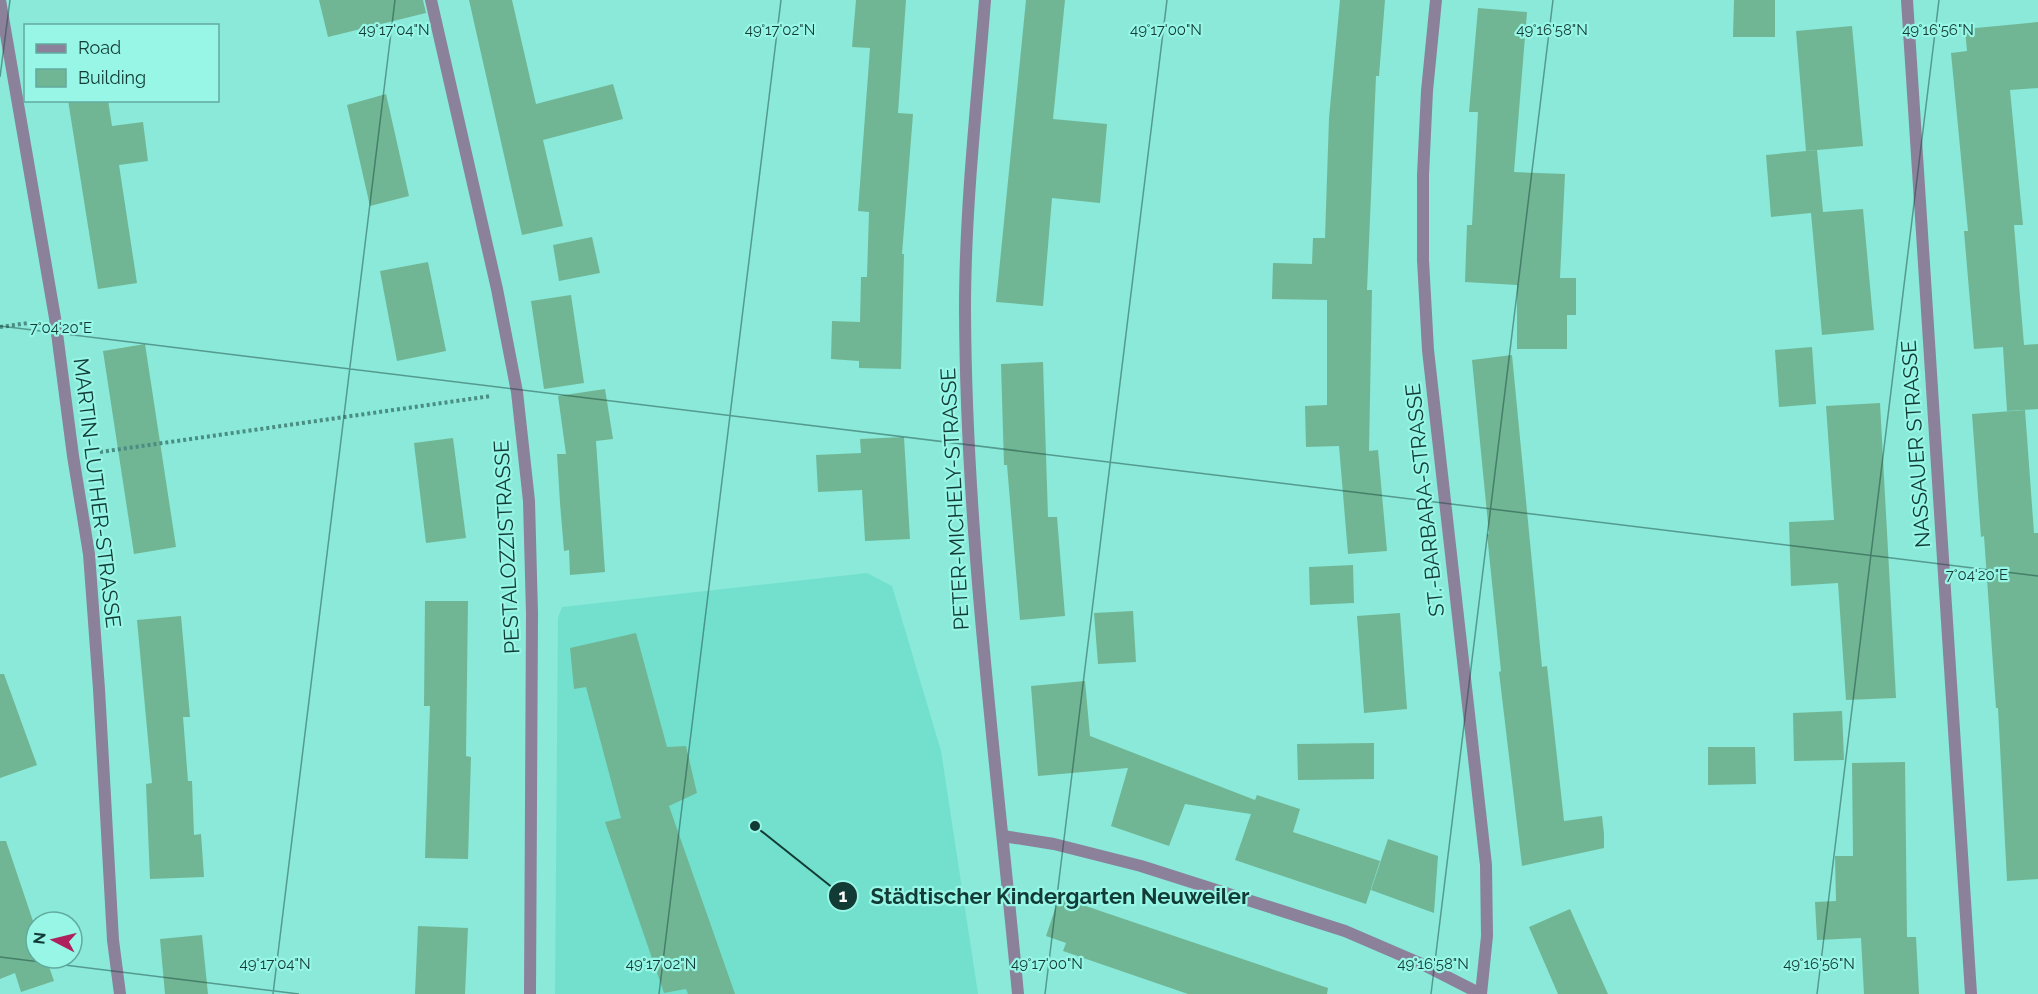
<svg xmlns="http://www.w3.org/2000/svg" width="2038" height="994" viewBox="0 0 2038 994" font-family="Raleway,sans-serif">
  <rect width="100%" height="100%" fill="#8ae9d9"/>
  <!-- built -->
  <polygon fill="#73e0ce" points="867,573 892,586 941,751 978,994 555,994 558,618 562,607"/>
  <!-- building -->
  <g fill="#70b694">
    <polygon points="319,0 423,0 426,13 328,37"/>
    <polygon points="469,0 512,0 536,104 613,84 623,119 543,140 563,226 522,235"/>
    <polygon points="856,0 906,0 898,113 913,114 902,254 904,254 901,369 859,368 859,361 831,359 832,321 860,322 861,277 867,277 869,212 858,211 870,48 852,47"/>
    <polygon points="1026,0 1065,0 1053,119 1107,124 1100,203 1052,198 1043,306 996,302"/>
    <polygon points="1340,0 1385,0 1379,76 1376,76 1367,290 1372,290 1369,451 1378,450 1387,551 1348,554 1339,446 1306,447 1305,406 1327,405 1327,300 1272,299 1273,263 1312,264 1313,238 1325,238 1329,118"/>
    <polygon points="1734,0 1775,0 1775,37 1733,37"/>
    <polygon points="1478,8 1527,12 1514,172 1565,174 1560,278 1576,278 1576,315 1567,315 1567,349 1517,349 1517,285 1465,282 1467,225 1472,225 1478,112 1469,112"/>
    <polygon points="2038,22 2038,88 2010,90 2023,225 2014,225 2024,345 2038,344 2038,409 2007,411 2003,347 1974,349 1964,231 1968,231 1951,53 1967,51 1965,29"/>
    <polygon points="1852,26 1863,146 1806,151 1796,31"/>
    <polygon points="386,94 409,196 370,206 347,105"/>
    <polygon points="68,100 108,100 112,126 143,122 148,161 119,165 137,283 98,289"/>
    <polygon points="1817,150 1823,212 1863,209 1874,330 1822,335 1811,213 1771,217 1766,155"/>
    <polygon points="592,237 600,273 559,281 553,245"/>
    <polygon points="428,262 446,351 397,361 380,271"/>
    <polygon points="571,295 584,383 544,389 531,301"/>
    <polygon points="145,344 176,547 134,554 103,351"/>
    <polygon points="1812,347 1816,404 1779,407 1775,350"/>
    <polygon points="1512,355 1542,667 1547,666 1564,821 1602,816 1604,834 1604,848 1522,866 1499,672 1501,671 1487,534 1489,534 1472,360"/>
    <polygon points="1043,362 1048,517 1057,517 1065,616 1020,620 1007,465 1004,465 1001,364"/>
    <polygon points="605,389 613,439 596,441 605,572 570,575 569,550 564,551 560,503 557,454 566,454 558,396"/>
    <polygon points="1880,403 1896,698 1846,700 1838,583 1791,586 1789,522 1834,520 1826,406"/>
    <polygon points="2025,410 2034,533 2038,533 2038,879 2007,881 1998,708 1996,708 1984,536 1981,537 1972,414"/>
    <polygon points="904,437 910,539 865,541 862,490 818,492 816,455 861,453 860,439"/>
    <polygon points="453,438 466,538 426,543 414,443"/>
    <polygon points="1353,565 1354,603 1310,605 1309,567"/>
    <polygon points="425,601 468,601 466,756 471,757 468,859 425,858 430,706 424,706"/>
    <polygon points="1133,611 1136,662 1098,664 1094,613"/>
    <polygon points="1400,613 1407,709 1364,713 1357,616"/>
    <polygon points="181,616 190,717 183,717 188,781 192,781 194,835 201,834 204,877 150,879 146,784 152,783 137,620"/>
    <polygon points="636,633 667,747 686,746 697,793 669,806 735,994 688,994 686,989 664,993 605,822 621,818 586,687 574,689 570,648"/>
    <polygon points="0,674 4,674 37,765 0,778"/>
    <polygon points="1085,681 1090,736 1255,800 1257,795 1300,809 1293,832 1380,861 1366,904 1235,860 1251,814 1185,804 1169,846 1111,826 1128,768 1038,776 1031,686"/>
    <polygon points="1842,711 1844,760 1794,761 1793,713"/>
    <polygon points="1374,743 1374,779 1298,780 1297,744"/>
    <polygon points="1708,747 1755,747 1756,784 1708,785"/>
    <polygon points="1905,762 1907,937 1916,937 1919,994 1864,994 1861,938 1817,940 1815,902 1836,901 1835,856 1853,856 1852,763"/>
    <polygon points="1388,839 1438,856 1434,913 1371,890"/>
    <polygon points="0,841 6,841 36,930 36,958 46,958 54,981 21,992 15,973 0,979"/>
    <polygon points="1059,897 1328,988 1327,994 1188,994 1063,951 1066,943 1046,936"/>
    <polygon points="1570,909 1590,954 1608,994 1558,994 1529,927"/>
    <polygon points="418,926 468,928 465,994 415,994"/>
    <polygon points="202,935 208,994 165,994 160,939"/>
  </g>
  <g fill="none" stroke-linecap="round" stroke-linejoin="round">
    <!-- path -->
    <g stroke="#4a8d82" stroke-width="4" stroke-dasharray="3 3" stroke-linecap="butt">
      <polyline points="0,327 28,323"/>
      <polyline points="100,452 491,396"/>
    </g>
    <!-- minor -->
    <g stroke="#8b819b" stroke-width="12">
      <polyline points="0,0 55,318 73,456 89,554 99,689 113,940 120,994"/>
      <polyline points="431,0 497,289 517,392 529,501 532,613 530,994"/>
      <path d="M985,0C977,103 965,207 965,310C966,539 997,766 1018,994"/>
      <polyline points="1436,0 1427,91 1423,175 1423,260 1428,350 1486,865 1487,936 1481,994"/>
      <polyline points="1907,0 1971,994"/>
      <polyline points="1003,836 1054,844 1141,866 1345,931 1424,965 1481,994"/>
    </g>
  </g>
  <!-- ticks -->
  <path fill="none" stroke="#123b35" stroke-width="1.5" stroke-opacity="0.45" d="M0,77L10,0M0,326L2038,576M0,957L299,994M273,994L395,0M659,994L781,0M1045,994L1167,0M1431,994L1553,0M1817,994L1939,0"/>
  <g text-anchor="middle" stroke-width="4.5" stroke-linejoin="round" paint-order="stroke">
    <!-- street labels -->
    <g font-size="21" fill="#123b35" stroke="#97f6e6">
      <text transform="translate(1916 444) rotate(-94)" y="7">NASSAUER STRASSE</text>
      <text transform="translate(97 493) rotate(83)" y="7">MARTIN-LUTHER-STRASSE</text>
      <text transform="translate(955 499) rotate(-93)" y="7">PETER-MICHELY-STRASSE</text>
      <text transform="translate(1425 500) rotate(-96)" y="7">ST.-BARBARA-STRASSE</text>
      <text transform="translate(507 547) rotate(-93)" y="7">PESTALOZZISTRASSE</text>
    </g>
  </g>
  <g font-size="15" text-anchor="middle" fill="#123b35" stroke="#97f6e6" stroke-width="4.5" stroke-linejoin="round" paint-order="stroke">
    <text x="394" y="35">49°17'04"N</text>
    <text x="780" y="35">49°17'02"N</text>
    <text x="1166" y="35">49°17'00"N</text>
    <text x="1552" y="35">49°16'58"N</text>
    <text x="1938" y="35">49°16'56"N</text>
    <text x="61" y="333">7°04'20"E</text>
    <text x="1977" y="580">7°04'20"E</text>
    <text x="275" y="969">49°17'04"N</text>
    <text x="661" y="969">49°17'02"N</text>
    <text x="1047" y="969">49°17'00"N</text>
    <text x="1433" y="969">49°16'58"N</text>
    <text x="1819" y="969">49°16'56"N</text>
  </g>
  <!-- callouts -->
  <path fill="none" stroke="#123b35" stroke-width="2" d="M755 826L843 896"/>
  <g fill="#123b35" stroke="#97f6e6" stroke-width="2">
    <circle cx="755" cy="826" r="6"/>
    <circle cx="843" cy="896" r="15"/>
  </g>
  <g font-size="18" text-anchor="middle" font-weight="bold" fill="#fff">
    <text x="843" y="902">1</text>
  </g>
  <g font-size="22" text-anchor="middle" font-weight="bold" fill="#123b35" stroke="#97f6e6" stroke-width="4.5" stroke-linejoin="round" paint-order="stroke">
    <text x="1060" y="904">Städtischer Kindergarten Neuweiler</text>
  </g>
  <!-- legend -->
  <rect x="24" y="24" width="195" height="78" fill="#97f6e6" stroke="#62ab9f" stroke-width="1.5"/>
  <rect x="36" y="44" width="30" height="9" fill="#8b819b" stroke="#62ab9f" stroke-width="1.5"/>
  <text x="78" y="54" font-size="18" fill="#123b35">Road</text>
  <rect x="36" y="69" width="30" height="18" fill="#70b694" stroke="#62ab9f" stroke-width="1.5"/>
  <text x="78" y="84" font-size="18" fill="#123b35">Building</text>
  <!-- north arrow -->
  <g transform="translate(54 940) rotate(277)"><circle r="28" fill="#97f6e6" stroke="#62ab9f" stroke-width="1.5"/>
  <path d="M0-4.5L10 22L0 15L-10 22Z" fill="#ae215c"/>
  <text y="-9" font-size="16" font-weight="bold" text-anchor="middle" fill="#123b35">N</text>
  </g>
</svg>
